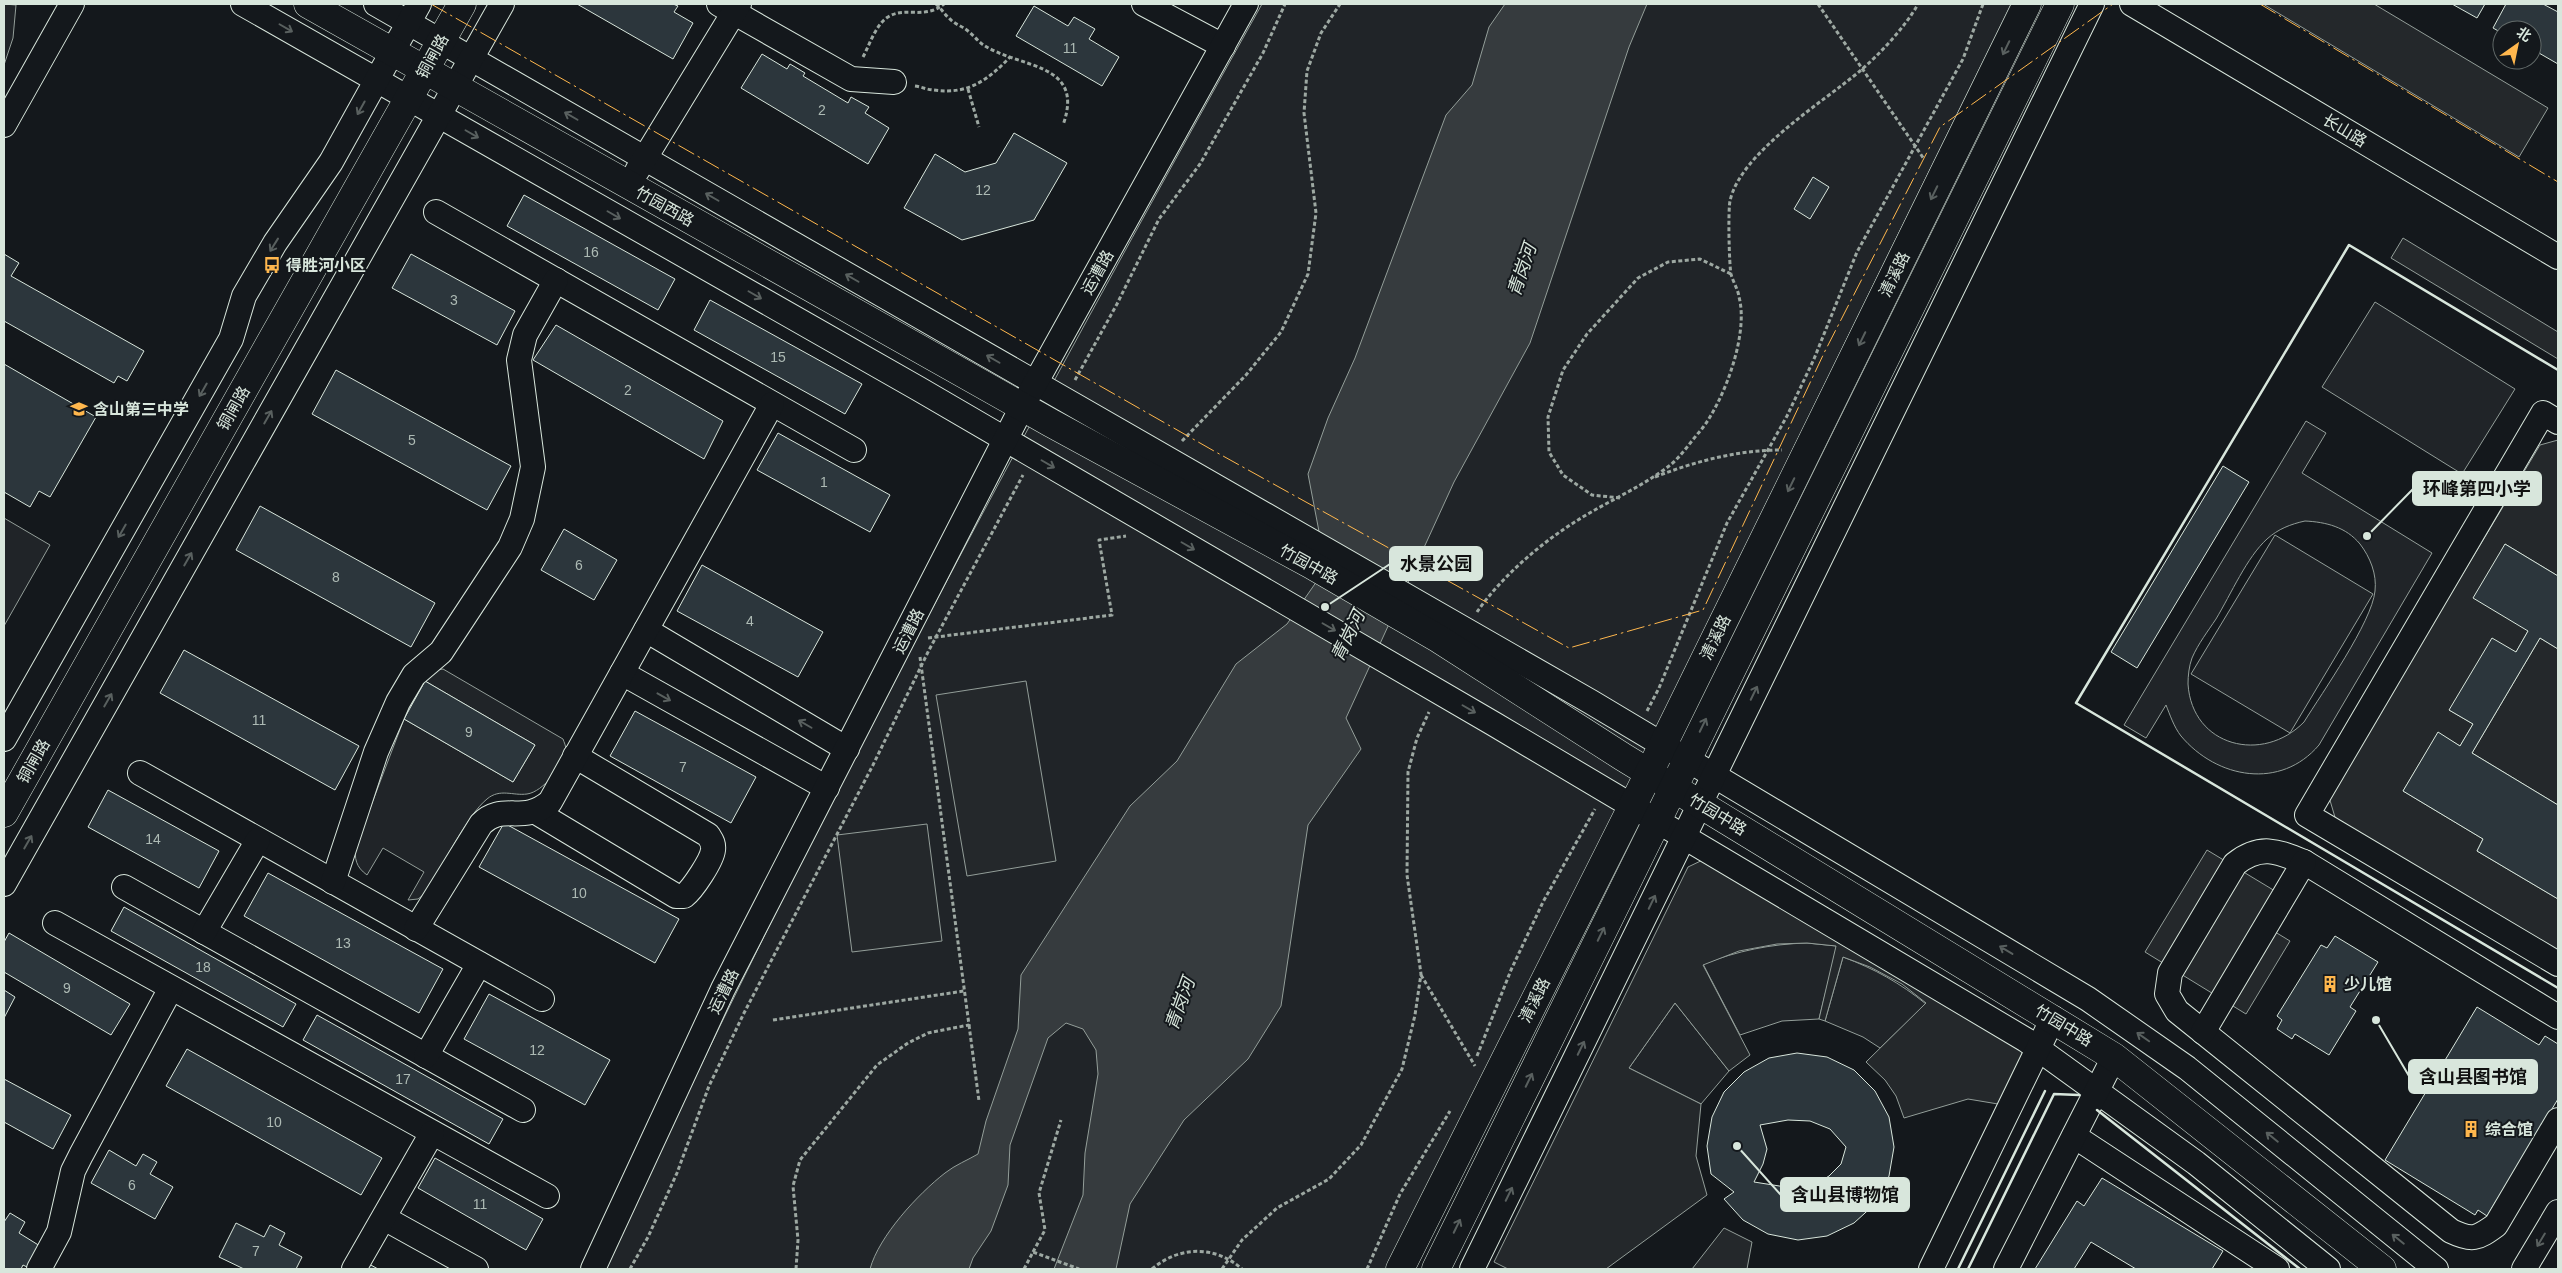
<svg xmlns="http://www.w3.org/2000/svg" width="2562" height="1273" viewBox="0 0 2562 1273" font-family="Helvetica,'Noto Sans SC',sans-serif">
  <rect width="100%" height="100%" fill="#14181c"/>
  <!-- green -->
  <g fill="#202428" stroke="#939e99" fill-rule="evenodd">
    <polygon points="4,4 16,5 13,38 4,65"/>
    <path d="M1262,4H2011L1391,1269H605C803,837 1030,419 1262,4Z"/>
    <polygon points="2375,302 2515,389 2462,474 2322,387"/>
    <path d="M2306,421L2326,433L2302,473L2432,553L2319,745C2281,790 2217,779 2181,736C2174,727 2170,715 2166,705L2146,738L2124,725ZM2305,521C2326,522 2346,527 2360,544C2370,557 2377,574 2375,591C2372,622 2322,693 2304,722C2263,764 2192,747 2188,684C2188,676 2189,666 2192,658C2198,644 2208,631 2216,619C2231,594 2247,557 2267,539C2278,529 2291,524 2305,521Z"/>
    <polygon points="4,518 50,545 4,626"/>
    <polygon points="2275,535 2373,594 2290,733 2191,674"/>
    <path d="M443,669L563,739C564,742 566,746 566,750C564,765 543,792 527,794C513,796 500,788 487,799C468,814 441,868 427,892L418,899L408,900L424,872L383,848L367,875C356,867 354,859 356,845L404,719L513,782L535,745L425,681L431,671Z"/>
    <path d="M1807,943L1837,946L1819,1019L1782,1021L1740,1035L1703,964C1738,951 1770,944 1807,943Z"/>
    <path d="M1843,957C1875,969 1900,983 1926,1004L1880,1048L1863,1037L1825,1021Z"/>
    <polygon points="1675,1003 1729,1071 1701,1104 1629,1068"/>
  </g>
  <!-- parking -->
  <g fill="#24282b" stroke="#939e99">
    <polygon points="2263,4 2374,4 2548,108 2519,157"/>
    <polygon points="2403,238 2558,332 2558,359 2391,258"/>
    <polygon points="2558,440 2558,576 2505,544 2528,631 2516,652 2449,710 2473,724 2460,746 2438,733 2403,791 2483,839 2477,851 2558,899 2558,954 2337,824 2329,797 2540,445"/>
    <polygon points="2540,638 2558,649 2558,805 2472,753"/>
    <polygon points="1026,681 1056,861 967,876 936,695"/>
    <polygon points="927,824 942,941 852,952 837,835"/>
    <polygon points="2207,850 2275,891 2257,921 2290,941 2246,1014 2145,952"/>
    <polygon points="1709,857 2024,1053 2004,1105 1968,1099 1904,1118 1896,1096 1885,1080 1866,1062 1926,1003 1902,984 1870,967 1843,957 1825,1021 1819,1019 1836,946 1807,943 1777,944 1739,951 1703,965 1750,1055 1729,1071 1675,1003 1629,1068 1701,1104 1696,1156 1707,1195 1606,1269 1508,1269 1494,1262 1688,867"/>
    <polygon points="1724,1228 1752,1242 1747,1269 1692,1269"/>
  </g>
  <!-- water -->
  <path fill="#363b3e" stroke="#939e99" d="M1505,4H1647L1629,47L1530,343L1454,482L1346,718L1361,749L1308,825L1281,1006L1248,1059L1184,1120L1130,1204L1116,1269H1054L1083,1195L1085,1153L1098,1074L1096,1050L1083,1029L1066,1023L1048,1038L1010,1145L1008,1185L991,1231L973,1258L969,1269H870C879,1236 918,1194 945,1173C955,1165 968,1160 978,1154L986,1121L1018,1029L1021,975L1130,806L1177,761L1236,664L1287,624L1326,568L1308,474L1328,418L1355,358L1446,115L1472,85L1489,27Z"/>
  <!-- building -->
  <g fill="#2c363c" stroke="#d8e6dc" fill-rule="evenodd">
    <polygon points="577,4 673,4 678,6 674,12 693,23 673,59"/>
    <polygon points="2452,4 2485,4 2477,18"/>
    <polygon points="2506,4 2543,4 2558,12 2558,64 2532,49 2532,30 2502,30 2502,33 2493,28"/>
    <polygon points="1034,6 1068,26 1074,17 1095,29 1089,39 1119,57 1102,86 1016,36"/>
    <polygon points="762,54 787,69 790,64 805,73 803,76 848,103 851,97 869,107 865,113 889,128 868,164 741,88"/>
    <polygon points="1014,133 1067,163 1034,220 962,240 904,208 935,154 965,172 996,163"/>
    <polygon points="1813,177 1829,187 1810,219 1794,209"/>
    <polygon points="524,195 675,279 658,310 507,226"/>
    <polygon points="4,254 19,263 11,276 144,351 127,381 118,376 114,383 4,321"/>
    <polygon points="411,254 515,311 497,345 392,288"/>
    <polygon points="710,300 862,384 845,414 694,330"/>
    <polygon points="556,325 723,421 704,459 533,360"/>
    <polygon points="4,364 96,417 50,497 39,491 30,507 4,492"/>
    <polygon points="336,370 511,466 487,510 312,414"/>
    <polygon points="778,433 890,495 870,532 757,470"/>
    <polygon points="2223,466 2249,482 2137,668 2111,652"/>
    <polygon points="260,506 435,603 411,647 236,550"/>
    <polygon points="564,529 617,560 594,600 541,570"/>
    <polygon points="2505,544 2558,576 2558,649 2540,638 2472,753 2558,805 2558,899 2477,851 2483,839 2403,791 2438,732 2460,746 2473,724 2449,710 2492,638 2516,652 2528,631 2473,598"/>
    <polygon points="702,565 823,632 798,677 677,611"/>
    <polygon points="184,650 359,746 335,790 160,693"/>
    <polygon points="425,681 535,745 513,782 404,719"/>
    <polygon points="635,711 756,777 731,823 610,756"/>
    <polygon points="108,790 219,851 199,888 88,827"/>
    <polygon points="504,823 679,919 655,963 479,867"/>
    <polygon points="268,873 443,969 419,1013 244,916"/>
    <polygon points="124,907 296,1004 283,1027 111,931"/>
    <polygon points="9,933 130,1004 111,1035 4,972 4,942"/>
    <polygon points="2335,936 2378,962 2350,1007 2356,1011 2329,1055 2295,1034 2292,1039 2277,1029 2282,1020 2277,1016 2321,945 2327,948"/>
    <polygon points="4,990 15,997 4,1018"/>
    <polygon points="489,994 610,1060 585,1105 464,1039"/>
    <polygon points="2477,1007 2539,1045 2545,1036 2558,1044 2558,1099 2487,1216 2478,1210 2475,1215 2385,1160"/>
    <polygon points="317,1015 503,1119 489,1144 303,1040"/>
    <polygon points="187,1049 382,1158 361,1195 166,1086"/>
    <path d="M1797,1053L1827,1057L1854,1070L1875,1091L1889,1117L1894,1147L1889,1176L1876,1203L1854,1223L1827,1236L1798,1240L1768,1234L1743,1220L1724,1199L1734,1192L1711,1174L1707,1146L1712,1117L1724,1092L1744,1072L1769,1058ZM1788,1120L1810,1121L1830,1129L1846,1147L1841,1164L1829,1176L1813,1186L1792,1188L1754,1182L1763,1164L1767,1149L1760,1125Z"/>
    <polygon points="4,1079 71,1115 53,1149 4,1122"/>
    <polygon points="109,1150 136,1166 143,1154 157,1162 150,1174 173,1187 155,1219 91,1183"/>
    <polygon points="435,1158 543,1219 526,1250 418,1188"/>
    <polygon points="2102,1178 2223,1251 2212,1269 2136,1269 2091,1242 2074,1269 2035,1269 2077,1201 2084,1206"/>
    <polygon points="10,1213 25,1222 19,1233 40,1246 27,1267 23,1265 21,1269 4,1269 4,1222"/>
    <polygon points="236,1223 264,1237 270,1225 285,1233 279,1245 302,1257 296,1269 244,1269 219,1257"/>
    <polygon points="369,1264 378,1269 366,1269"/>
  </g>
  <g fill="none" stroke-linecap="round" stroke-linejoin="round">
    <!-- minor casing -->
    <g stroke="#d8e6dc" stroke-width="26">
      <g id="minor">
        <polyline points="243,4 919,389 1494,724 2026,1040 2196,1163 2328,1269"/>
        <polyline points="376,4 1591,702 2088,999 2187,1068 2436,1269"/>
        <polyline points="719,4 851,79 894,82"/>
        <polyline points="1144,4 1223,46"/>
        <polyline points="2132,4 2558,257"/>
        <polyline points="4,125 72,4"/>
        <polyline points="637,171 739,4"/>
        <polyline points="436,212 854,450"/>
        <polyline points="2558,422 2543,413 2307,815 2558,964"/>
        <polyline points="646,630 847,749"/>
        <polyline points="622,673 827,788"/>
        <polyline points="4,739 231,339 244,296 275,243 331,162 419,4"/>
        <polyline points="140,773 542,999"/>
        <path d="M536,812L676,896H684C693,889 712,860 713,850C714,843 711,840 708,835L575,756"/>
        <polyline points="333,882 376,752 398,702 414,675 441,652 510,547 522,519 533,467 519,360 525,335 556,280"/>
        <polyline points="4,884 502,4"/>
        <polyline points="124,887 523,1110"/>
        <polyline points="55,923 547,1196"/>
        <path d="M416,929L481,824C502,802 523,825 550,802L772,404"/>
        <polyline points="204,932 258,840"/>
        <path d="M2558,1017L2304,862C2277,851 2260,844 2235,864L2170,973L2167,994L2177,1011L2451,1231C2472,1241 2477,1239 2496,1225L2558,1120"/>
        <polyline points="2203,1032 2304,862"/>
        <polyline points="426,1056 479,964"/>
        <polyline points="2074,1136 2277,1269"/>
        <polyline points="384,1218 476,1269"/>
        <polyline points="39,1269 59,1232 73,1171 81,1155 171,988"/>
        <polyline points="354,1269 432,1133"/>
        <polyline points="593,1269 723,989 1022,407 1246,4"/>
        <polyline points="1472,1269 2092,4"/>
        <polyline points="1931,1269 2053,1018"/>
        <polyline points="2006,1269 2114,1057"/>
        <polyline points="2524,1269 2558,1212"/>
      </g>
    </g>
    <!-- major casing -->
    <g stroke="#d8e6dc" stroke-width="29">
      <g id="major">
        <polyline points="308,4 1051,423 1310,564 1439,639 1623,757 2114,1057 2382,1269"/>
        <polyline points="4,813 462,4"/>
        <polyline points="1400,1269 1649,773 2027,4"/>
        <polyline points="1436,1269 2060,4"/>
      </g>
    </g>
    <!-- path -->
    <g stroke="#9da8a2" stroke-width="3" stroke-dasharray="4 2.5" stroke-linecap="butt">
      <path d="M936,4C941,8 944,14 949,18C954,24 962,26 968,31C973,35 977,40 982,44C1018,69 1086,61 1063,125"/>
      <polyline points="1818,4 1924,159"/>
      <path d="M863,57C869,46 876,24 888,17C905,6 925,20 944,4"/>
      <path d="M915,86C922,87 928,90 934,90C968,95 988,80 1010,57"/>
      <polyline points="968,89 979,127"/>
      <polyline points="1075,380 1117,304 1159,219 1200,164 1263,53 1285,4"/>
      <polyline points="1182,441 1246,375 1281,332 1308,274 1316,213 1304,113 1307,71 1321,33 1340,4"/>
      <path d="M1655,477C1696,461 1738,450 1782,450"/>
      <polyline points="1620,498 1592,495 1563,475 1549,452 1548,417 1563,370 1587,334 1638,278 1668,262 1700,259 1731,274"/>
      <path d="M1477,612C1501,577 1542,542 1578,520C1608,501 1640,488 1669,466C1681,457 1691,441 1701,430C1724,401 1749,334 1739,297C1738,289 1733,282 1731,274C1729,263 1728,210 1730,201C1740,153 1823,102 1860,71C1879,55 1906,26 1918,4"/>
      <polyline points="928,638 1112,615 1099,540 1126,536"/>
      <polyline points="1647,711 1659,688 1727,523 1787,416 1814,359 1857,252 1963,59 1983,4"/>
      <polyline points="1421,975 1475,1066"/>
      <polyline points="773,1020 964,991"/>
      <polyline points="969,1025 979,1101"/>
      <polyline points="1477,1056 1511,970 1543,902 1595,809"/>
      <polyline points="1033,1252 1045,1230 1039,1193 1061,1120"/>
      <polyline points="630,1269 648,1237 677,1173 709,1086 744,1013 873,765 929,650 1023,475"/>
      <polyline points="796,1269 798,1240 793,1186 800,1160 877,1065 908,1043 928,1033 969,1025 920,657"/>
      <polyline points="1024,1269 1033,1252 1079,1269"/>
      <path d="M1152,1269C1179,1246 1215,1245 1242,1269"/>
      <polyline points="1222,1269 1242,1240 1277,1208 1329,1179 1361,1145 1402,1069 1415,1015 1421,974 1407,875 1408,772 1417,738 1429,712"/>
      <polyline points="1367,1269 1400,1194 1450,1111"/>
    </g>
    <!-- minor -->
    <use href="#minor" stroke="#14181c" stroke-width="24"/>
    <!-- major -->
    <use href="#major" stroke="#14181c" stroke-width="28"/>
    <!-- wall -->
    <g stroke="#d8e6dc" stroke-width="2.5">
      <polyline points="2558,370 2349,245 2076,703 2558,988"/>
      <polyline points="2097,1110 2300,1269"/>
      <polyline points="1958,1269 2045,1091"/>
      <polyline points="1968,1269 2054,1094 2079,1095"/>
    </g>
    <!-- power -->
    <g stroke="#ffb74d" stroke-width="1" stroke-dasharray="18 4 2.5 4" stroke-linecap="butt">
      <polyline points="431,4 1214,451 1569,648 1703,610 1825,351 1940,127 2113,4"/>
      <polyline points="2260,4 2558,182"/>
    </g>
  </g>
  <!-- one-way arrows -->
  <defs><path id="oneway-shaft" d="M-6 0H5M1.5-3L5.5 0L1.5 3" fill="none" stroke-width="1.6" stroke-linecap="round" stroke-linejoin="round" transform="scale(1.25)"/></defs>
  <g stroke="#59605f">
    <use href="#oneway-shaft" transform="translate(286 28) rotate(30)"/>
    <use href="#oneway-shaft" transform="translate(2006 48) rotate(116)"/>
    <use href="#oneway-shaft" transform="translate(361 108) rotate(119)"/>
    <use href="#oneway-shaft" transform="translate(571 116) rotate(-150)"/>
    <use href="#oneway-shaft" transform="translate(472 134) rotate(30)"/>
    <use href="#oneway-shaft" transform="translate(1934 193) rotate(116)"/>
    <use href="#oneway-shaft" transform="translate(712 197) rotate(-150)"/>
    <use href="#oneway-shaft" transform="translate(614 215) rotate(30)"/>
    <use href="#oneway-shaft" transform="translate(274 245) rotate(122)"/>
    <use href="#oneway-shaft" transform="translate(852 278) rotate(-150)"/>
    <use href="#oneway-shaft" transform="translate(755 295) rotate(30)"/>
    <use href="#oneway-shaft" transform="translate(1862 339) rotate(116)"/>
    <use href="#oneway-shaft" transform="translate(993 359) rotate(-150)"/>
    <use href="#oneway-shaft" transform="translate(203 390) rotate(120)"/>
    <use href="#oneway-shaft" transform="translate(268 417) rotate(-60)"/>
    <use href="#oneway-shaft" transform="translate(1048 464) rotate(30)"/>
    <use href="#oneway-shaft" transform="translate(1791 485) rotate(116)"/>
    <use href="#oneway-shaft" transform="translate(122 531) rotate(120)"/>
    <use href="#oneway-shaft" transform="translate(1188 546) rotate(30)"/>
    <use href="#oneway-shaft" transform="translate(188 559) rotate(-60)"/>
    <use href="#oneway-shaft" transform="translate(1329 627) rotate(30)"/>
    <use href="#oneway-shaft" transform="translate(1754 693) rotate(-64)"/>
    <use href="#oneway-shaft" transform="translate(664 697) rotate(29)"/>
    <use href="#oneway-shaft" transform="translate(108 700) rotate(-60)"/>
    <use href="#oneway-shaft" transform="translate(1469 709) rotate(30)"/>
    <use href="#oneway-shaft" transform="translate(805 724) rotate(-150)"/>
    <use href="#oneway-shaft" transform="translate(1703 725) rotate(-64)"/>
    <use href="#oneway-shaft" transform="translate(28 842) rotate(-60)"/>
    <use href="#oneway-shaft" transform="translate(1652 902) rotate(-64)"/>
    <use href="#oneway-shaft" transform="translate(1601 934) rotate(-64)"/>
    <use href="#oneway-shaft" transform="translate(2006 950) rotate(-149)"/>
    <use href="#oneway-shaft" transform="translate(2143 1037) rotate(-145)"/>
    <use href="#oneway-shaft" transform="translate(1581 1048) rotate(-64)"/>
    <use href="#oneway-shaft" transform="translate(1529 1080) rotate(-64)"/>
    <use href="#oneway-shaft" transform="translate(2272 1137) rotate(-141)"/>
    <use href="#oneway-shaft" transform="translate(1509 1194) rotate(-64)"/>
    <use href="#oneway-shaft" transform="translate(1457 1226) rotate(-64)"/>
    <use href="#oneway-shaft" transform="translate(2398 1239) rotate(-141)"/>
    <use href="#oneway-shaft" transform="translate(2541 1240) rotate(121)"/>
  </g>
  <!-- icons -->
  <defs>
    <g id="bus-bare" transform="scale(1.35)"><path d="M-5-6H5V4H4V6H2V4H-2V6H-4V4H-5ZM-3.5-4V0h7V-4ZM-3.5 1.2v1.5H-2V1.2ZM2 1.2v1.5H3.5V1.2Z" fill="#ffb74d" stroke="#14181c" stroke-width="2.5" paint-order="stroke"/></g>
    <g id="school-bare" transform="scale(1.35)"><path d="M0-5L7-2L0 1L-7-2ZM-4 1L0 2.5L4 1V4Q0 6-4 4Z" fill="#ffb74d" stroke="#14181c" stroke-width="2.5" paint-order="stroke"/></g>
    <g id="building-bare" transform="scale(1.35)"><path d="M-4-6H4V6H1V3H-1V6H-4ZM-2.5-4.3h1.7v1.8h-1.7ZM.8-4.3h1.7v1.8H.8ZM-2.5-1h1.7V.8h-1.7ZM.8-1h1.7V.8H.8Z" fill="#ffb74d" stroke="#14181c" stroke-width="2.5" paint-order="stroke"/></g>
  </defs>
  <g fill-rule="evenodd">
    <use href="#bus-bare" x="272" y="265"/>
    <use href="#school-bare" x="79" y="409"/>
    <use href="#building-bare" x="2330" y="984"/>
    <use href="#building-bare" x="2471" y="1129"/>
  </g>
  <g text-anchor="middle" stroke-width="4" stroke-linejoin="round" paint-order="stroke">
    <!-- number labels -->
    <g font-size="14" fill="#adbab4">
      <text x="1070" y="53">11</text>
      <text x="822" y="115">2</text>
      <text x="983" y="195">12</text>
      <text x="591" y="257">16</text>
      <text x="454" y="305">3</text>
      <text x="778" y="362">15</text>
      <text x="628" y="395">2</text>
      <text x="412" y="445">5</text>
      <text x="824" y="487">1</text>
      <text x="579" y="570">6</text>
      <text x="336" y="582">8</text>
      <text x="750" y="626">4</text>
      <text x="259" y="725">11</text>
      <text x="469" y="737">9</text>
      <text x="683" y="772">7</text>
      <text x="153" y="844">14</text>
      <text x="579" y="898">10</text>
      <text x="343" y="948">13</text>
      <text x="203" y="972">18</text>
      <text x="67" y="993">9</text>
      <text x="537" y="1055">12</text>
      <text x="403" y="1084">17</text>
      <text x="274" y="1127">10</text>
      <text x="132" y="1190">6</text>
      <text x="480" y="1209">11</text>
      <text x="256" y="1256">7</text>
    </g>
    <!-- street labels -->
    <g font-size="16" fill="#d8e6dc" stroke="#14181c">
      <text transform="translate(432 56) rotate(-61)" y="6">铜闸路</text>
      <text transform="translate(2345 130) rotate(31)" y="6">长山路</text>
      <text transform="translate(665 206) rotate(29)" y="6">竹园西路</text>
      <text transform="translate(1097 272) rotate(-61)" y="6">运漕路</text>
      <text transform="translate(1894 274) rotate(-64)" y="6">清溪路</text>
      <text transform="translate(233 408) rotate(-60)" y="6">铜闸路</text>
      <text transform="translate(1309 564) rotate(29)" y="6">竹园中路</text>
      <text transform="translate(908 631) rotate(-63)" y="6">运漕路</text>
      <text transform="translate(1715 637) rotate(-64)" y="6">清溪路</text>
      <text transform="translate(33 761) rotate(-60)" y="6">铜闸路</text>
      <text transform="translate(1718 814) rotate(31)" y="6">竹园中路</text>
      <text transform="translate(723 991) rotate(-64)" y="6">运漕路</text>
      <text transform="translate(1534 1000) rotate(-63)" y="6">清溪路</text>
      <text transform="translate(2064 1025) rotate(31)" y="6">竹园中路</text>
    </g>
    <!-- poi labels -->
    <g font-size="16" font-weight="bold" fill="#d8e6dc" stroke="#14181c" text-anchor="start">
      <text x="286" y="271">得胜河小区</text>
      <text x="93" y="415">含山第三中学</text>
      <text x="2344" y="990">少儿馆</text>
      <text x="2485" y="1135">综合馆</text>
    </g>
    <!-- water labels -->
    <g font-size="18" font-style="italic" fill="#d8e6dc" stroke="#14181c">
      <text transform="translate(1522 270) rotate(-71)" y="6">青岗河</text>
      <text transform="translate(1348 636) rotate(-64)" y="6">青岗河</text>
      <text transform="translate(1180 1004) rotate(-70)" y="6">青岗河</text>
    </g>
  </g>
  <!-- callouts -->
  <path fill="none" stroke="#d8e6dc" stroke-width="2" d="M2367 536L2413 489M1325 607L1390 564M2376 1020L2409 1076M1737 1146L1781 1195"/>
  <g fill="#d8e6dc" stroke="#14181c" stroke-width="2">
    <circle cx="2367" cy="536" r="5"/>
    <circle cx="1325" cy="607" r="5"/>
    <circle cx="2376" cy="1020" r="5"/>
    <circle cx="1737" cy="1146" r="5"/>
  </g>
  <g fill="#d8e6dc" stroke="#d8e6dc" stroke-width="2">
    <rect x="2413" y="472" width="128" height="33" rx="5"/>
    <rect x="1390" y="547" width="92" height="33" rx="5"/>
    <rect x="2409" y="1060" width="128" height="33" rx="5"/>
    <rect x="1781" y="1178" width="128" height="33" rx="5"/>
  </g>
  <g font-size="18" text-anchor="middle" font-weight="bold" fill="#111">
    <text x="2477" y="495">环峰第四小学</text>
    <text x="1436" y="570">水景公园</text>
    <text x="2473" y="1083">含山县图书馆</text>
    <text x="1845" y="1201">含山县博物馆</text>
  </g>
  <!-- border -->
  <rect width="2562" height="1273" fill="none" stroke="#d8e6dc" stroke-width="10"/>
  <!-- north arrow -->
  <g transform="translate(2517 45) rotate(33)"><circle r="24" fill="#14181c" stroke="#626a69"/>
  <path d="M0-4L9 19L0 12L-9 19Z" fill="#ffb74d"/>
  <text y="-8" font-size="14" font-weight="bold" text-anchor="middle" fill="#d8e6dc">北</text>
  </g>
</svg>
